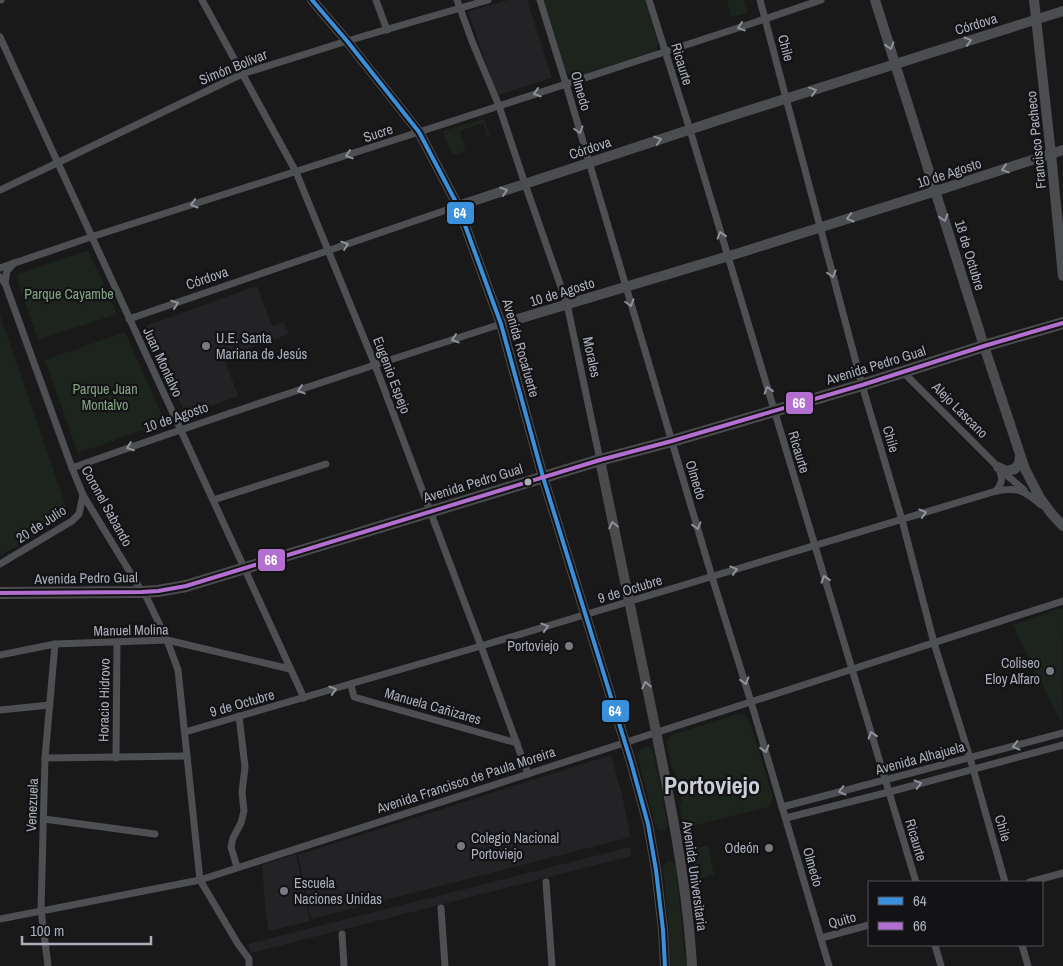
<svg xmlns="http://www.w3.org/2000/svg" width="1063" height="966" viewBox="0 0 1063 966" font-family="'Archivo Narrow',sans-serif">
  <rect width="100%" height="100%" fill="#19191a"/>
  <!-- built -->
  <g fill="#232326">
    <polygon points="508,0 527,0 552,77 551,78 499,95 496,92 469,14 470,11"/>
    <polygon points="257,286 272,326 284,322 288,334 224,358 238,396 186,415 146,326"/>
    <polygon points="611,755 622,795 631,837 311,919 298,855"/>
    <polygon points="630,847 631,856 251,953 248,944"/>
    <polygon points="296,854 310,921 269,931 266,916 262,865"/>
  </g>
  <!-- green -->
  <g fill="#1d241e">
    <path d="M544,0H645L658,43L657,49L655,51L575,77C570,76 568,75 566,70Z"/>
    <polygon points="727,0 744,0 747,13 731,17"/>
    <polygon points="484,119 490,137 488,138 483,123 460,131 466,151 452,155 443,131"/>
    <polygon points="87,251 89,252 117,314 38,340 17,277 18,274"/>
    <polygon points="0,315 69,515 0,556"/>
    <polygon points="125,332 164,420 163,423 78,453 45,360"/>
    <polygon points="1062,608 1063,610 1062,723 1013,625"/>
    <polygon points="738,714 746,716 749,720 773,797 768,807 684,828 679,805 682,800 675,771 672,768 667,745 668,739 672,735"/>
    <polygon points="646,747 649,748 653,751 668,825 666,829 663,830 659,830 656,827 637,755 639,750"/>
    <polygon points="708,845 714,875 693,881 689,851"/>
    <polygon points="669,861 675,864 676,867 686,966 671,966 668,917 663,868 664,865"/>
  </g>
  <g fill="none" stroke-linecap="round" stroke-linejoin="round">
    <!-- street -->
    <g stroke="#4d4f53" stroke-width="7">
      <polyline points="0,0 1,0"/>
      <polyline points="202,0 296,172 375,365 481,646 528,774"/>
      <polyline points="376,0 387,30"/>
      <polyline points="457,0 472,41 499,106 525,184 567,304 600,460"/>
      <polyline points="540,0 566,84 712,577 751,702 829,966"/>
      <polyline points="649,0 690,130 916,882"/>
      <polyline points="760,0 862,385 902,520 934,643 970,758 1005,882"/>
      <polyline points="0,37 304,698"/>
      <polyline points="0,190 57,163 242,74 347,41 488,0"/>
      <polyline points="0,268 91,237 419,132 750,24 821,0"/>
      <polyline points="0,277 5,283 72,468 83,495 142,592 144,592 167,640 178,670 200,880 238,944 249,959 249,966"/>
      <polyline points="5,283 7,271 14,263"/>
      <polyline points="129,319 458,206"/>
      <path d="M903,372L998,467C1003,478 1003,482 996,491"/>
      <path d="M72,468C214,417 358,370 501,324"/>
      <polyline points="1002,471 1024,490"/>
      <polyline points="213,500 326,464"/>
      <polyline points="0,564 72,521 79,514 83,495"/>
      <polyline points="0,655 55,644 167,640 290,669"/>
      <polyline points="351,685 354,697 517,743"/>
      <polyline points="0,710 50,705"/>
      <path d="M185,732L481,646L996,491C1018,487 1024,490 1041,505"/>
      <polyline points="45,758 187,756"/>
      <polyline points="116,758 117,642"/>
      <polyline points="782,807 1063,733"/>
      <polyline points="786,818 889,792 1063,745"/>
      <polyline points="44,819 155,834"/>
      <polyline points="237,867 231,847 233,838 241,823 244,811 242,793 245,767 239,716"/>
      <polyline points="546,882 552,966"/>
      <polyline points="1030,882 1063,873"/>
      <polyline points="441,908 445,966"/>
      <polyline points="0,919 200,880 1063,601"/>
      <polyline points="342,934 344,966"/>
      <polyline points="821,938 869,925"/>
      <polyline points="935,945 941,966"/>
      <polyline points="1022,945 1028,966"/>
      <polyline points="48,966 41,910 45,758 55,644"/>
    </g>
    <!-- secondary -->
    <g stroke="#4c4d51" stroke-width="10">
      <polyline points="312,0 347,41 419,132 458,206 501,324 543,477"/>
      <polyline points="875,0 984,346 1025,469 1040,498 1051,513 1063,526"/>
      <polyline points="1034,0 1051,154 1063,276"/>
      <polyline points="458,206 728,117 1063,11"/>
      <polyline points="501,324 739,253 936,191 1063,150"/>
      <polyline points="998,467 1006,471 1015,469 1019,463 1020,456"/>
    </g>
    <!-- primary -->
    <g stroke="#4b4b4e" stroke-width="10">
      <path d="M600,460C617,544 635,628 652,712C669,796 687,880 692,966"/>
      <polyline points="543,477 631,762 648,824 656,870 663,930 665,966"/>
    </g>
    <!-- highway -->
    <polyline stroke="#4b4b4f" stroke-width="12" points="0,593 142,592 158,591 186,586 600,460 672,441 862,385 984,346 1063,323"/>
    <!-- bus-1 casing -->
    <g stroke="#131316" stroke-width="8">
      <polyline id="bus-1" points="312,0 347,41 419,132 458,206 501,324 543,477 631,762 648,824 656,870 663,930 665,966"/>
    </g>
    <!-- bus-2 casing -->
    <g stroke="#131316" stroke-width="8">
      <polyline id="bus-2" points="0,593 142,592 158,591 186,586 600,460 672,441 862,385 984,346 1063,323"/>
    </g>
    <!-- bus-1 -->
    <use href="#bus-1" stroke="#3a90db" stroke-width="4"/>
    <!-- bus-2 -->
    <use href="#bus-2" stroke="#b36fd0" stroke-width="4"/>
  </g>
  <!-- one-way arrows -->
  <defs><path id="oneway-chevron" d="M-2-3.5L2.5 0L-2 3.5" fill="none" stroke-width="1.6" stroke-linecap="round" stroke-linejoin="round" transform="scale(1.25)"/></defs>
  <g stroke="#8f929b">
    <use href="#oneway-chevron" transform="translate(741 27) rotate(162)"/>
    <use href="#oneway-chevron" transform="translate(537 93) rotate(162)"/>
    <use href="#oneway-chevron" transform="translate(579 130) rotate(74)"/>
    <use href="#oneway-chevron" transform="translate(349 155) rotate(162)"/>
    <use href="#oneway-chevron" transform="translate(194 204) rotate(163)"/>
    <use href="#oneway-chevron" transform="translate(721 235) rotate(-107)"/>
    <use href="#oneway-chevron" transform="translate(345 245) rotate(-19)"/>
    <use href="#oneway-chevron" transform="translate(832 274) rotate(75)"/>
    <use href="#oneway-chevron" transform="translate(630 303) rotate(74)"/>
    <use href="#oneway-chevron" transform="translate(175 304) rotate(-18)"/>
    <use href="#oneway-chevron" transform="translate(455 339) rotate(162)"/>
    <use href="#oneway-chevron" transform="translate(301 390) rotate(162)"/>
    <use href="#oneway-chevron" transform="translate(768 390) rotate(-107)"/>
    <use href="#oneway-chevron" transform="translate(130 447) rotate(160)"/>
    <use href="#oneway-chevron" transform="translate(923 513) rotate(-17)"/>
    <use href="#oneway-chevron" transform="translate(697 526) rotate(73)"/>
    <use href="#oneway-chevron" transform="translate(734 570) rotate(-17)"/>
    <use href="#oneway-chevron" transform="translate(825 579) rotate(-107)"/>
    <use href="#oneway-chevron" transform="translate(545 627) rotate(-17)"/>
    <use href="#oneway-chevron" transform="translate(745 681) rotate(73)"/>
    <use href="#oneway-chevron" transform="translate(333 690) rotate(-16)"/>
    <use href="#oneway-chevron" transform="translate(872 735) rotate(-107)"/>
    <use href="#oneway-chevron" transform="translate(1016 746) rotate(165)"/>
    <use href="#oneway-chevron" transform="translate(765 749) rotate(74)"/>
    <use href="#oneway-chevron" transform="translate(918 784) rotate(-15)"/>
    <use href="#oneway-chevron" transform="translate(842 791) rotate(166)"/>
  </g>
  <g stroke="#8e929a">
    <use href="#oneway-chevron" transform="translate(968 41) rotate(-17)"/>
    <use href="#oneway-chevron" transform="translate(890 46) rotate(73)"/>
    <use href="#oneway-chevron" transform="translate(813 91) rotate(-18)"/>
    <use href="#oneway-chevron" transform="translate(658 140) rotate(-18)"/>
    <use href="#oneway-chevron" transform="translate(1005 169) rotate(162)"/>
    <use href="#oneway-chevron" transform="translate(504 191) rotate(-18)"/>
    <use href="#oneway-chevron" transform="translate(850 218) rotate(163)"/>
    <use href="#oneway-chevron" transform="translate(944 218) rotate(73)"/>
  </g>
  <g stroke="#8e919a">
    <use href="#oneway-chevron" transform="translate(613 525) rotate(-102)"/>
    <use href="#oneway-chevron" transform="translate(646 685) rotate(-102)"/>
  </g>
  <!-- markers -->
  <g fill="#787a82" stroke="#131316" stroke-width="2">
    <circle cx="206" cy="346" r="5"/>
    <circle cx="569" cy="646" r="5"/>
    <circle cx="1050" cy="671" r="5"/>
    <circle cx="461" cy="846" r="5"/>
    <circle cx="769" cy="848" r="5"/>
    <circle cx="284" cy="891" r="5"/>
  </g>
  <circle fill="#abafba" stroke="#131316" stroke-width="2" cx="528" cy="482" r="4.5"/>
  <g text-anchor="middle" stroke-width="4.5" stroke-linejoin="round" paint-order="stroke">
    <!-- street labels -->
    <g font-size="14" fill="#abafba" stroke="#131316">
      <text transform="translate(976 24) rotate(-17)" y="5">Córdova</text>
      <text transform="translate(786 48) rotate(75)" y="5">Chile</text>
      <text transform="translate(682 64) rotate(73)" y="5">Ricaurte</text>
      <text transform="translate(233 67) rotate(-22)" y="5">Simón Bolívar</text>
      <text transform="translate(581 91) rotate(74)" y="5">Olmedo</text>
      <text transform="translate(378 133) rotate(-18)" y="5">Sucre</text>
      <text transform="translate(1036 140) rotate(-96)" y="5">Francisco Pacheco</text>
      <text transform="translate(590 148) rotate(-18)" y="5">Córdova</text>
      <text transform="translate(949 173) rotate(-18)" y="5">10 de Agosto</text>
      <text transform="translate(970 255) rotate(73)" y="5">18 de Octubre</text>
      <text transform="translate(207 278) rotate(-19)" y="5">Córdova</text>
      <text transform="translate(562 292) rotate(-17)" y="5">10 de Agosto</text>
      <text transform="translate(521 348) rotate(74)" y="5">Avenida Rocafuerte</text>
      <text transform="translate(592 357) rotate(78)" y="5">Morales</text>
      <text transform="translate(163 362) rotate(65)" y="5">Juan Montalvo</text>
      <text transform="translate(876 365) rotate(-17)" y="5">Avenida Pedro Gual</text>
      <text transform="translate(392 375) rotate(69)" y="5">Eugenio Espejo</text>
      <text transform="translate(960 410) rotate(45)" y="5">Alejo Lascano</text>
      <text transform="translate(176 417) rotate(-19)" y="5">10 de Agosto</text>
      <text transform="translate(891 439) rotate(74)" y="5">Chile</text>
      <text transform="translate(799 452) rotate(73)" y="5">Ricaurte</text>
      <text transform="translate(696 480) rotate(73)" y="5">Olmedo</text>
      <text transform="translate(473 483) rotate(-17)" y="5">Avenida Pedro Gual</text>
      <text transform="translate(107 506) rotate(61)" y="5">Coronel Sabando</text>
      <text transform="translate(41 524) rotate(-33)" y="5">20 de Julio</text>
      <text transform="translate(86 578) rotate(-1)" y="5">Avenida Pedro Gual</text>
      <text transform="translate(630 589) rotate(-17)" y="5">9 de Octubre</text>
      <text transform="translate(131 630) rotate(-1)" y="5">Manuel Molina</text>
      <text transform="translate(104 700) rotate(-89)" y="5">Horacio Hidrovo</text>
      <text transform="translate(242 703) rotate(-16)" y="5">9 de Octubre</text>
      <text transform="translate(433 706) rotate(16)" y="5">Manuela Cañizares</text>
      <text transform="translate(920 758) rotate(-15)" y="5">Avenida Alhajuela</text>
      <text transform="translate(466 780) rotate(-18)" y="5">Avenida Francisco de Paula Moreira</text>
      <text transform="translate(32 805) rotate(-88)" y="5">Venezuela</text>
      <text transform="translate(1003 828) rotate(74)" y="5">Chile</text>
      <text transform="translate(916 840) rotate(73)" y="5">Ricaurte</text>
      <text transform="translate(813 867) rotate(74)" y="5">Olmedo</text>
      <text transform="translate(695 876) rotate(82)" y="5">Avenida Universitaria</text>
      <text transform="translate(842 920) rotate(-15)" y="5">Quito</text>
    </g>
    <!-- park labels -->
    <g font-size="14" fill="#82a584" stroke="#131316">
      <text x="69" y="299">Parque Cayambe</text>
      <text x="105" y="394">Parque Juan<tspan x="105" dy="16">Montalvo</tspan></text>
    </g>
    <!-- poi labels -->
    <g font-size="14" fill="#abafba" stroke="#131316" text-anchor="start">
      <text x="216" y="343">U.E. Santa<tspan x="216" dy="16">Mariana de Jesús</tspan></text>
      <text x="559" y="651" text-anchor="end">Portoviejo</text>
      <text x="1040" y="668" text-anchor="end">Coliseo<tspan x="1040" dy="16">Eloy Alfaro</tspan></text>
      <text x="471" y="843">Colegio Nacional<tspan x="471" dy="16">Portoviejo</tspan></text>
      <text x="759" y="853" text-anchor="end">Odeón</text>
      <text x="294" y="888">Escuela<tspan x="294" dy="16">Naciones Unidas</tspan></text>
    </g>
    <!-- town labels -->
    <g font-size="24" font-weight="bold" fill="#ccced6" stroke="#131316">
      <text x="712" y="794">Portoviejo</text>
    </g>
  </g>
  <g stroke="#131316" stroke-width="2">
    <rect x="446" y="201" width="29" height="24" rx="5" fill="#3a90db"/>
    <rect x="785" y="391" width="29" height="24" rx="5" fill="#b36fd0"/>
    <rect x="257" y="548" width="29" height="24" rx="5" fill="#b36fd0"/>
    <rect x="601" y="699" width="29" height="24" rx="5" fill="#3a90db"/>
  </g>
  <g font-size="14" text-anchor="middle" font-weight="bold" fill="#fff">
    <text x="460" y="218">64</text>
    <text x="799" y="408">66</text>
    <text x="271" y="565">66</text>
    <text x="615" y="716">64</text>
  </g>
  <!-- legend -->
  <rect x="868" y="881" width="175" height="65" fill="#131316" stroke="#505158"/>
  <rect x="878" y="897" width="25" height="8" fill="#3a90db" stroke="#505158"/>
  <text x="913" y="906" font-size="15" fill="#abafba">64</text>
  <rect x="878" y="922" width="25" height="8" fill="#b36fd0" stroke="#505158"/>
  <text x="913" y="931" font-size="15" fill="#abafba">66</text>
  <!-- scale -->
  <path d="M22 936v8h129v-8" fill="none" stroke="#abafba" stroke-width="2.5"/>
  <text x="30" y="936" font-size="15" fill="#abafba" stroke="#131316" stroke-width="4" paint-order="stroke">100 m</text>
</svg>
